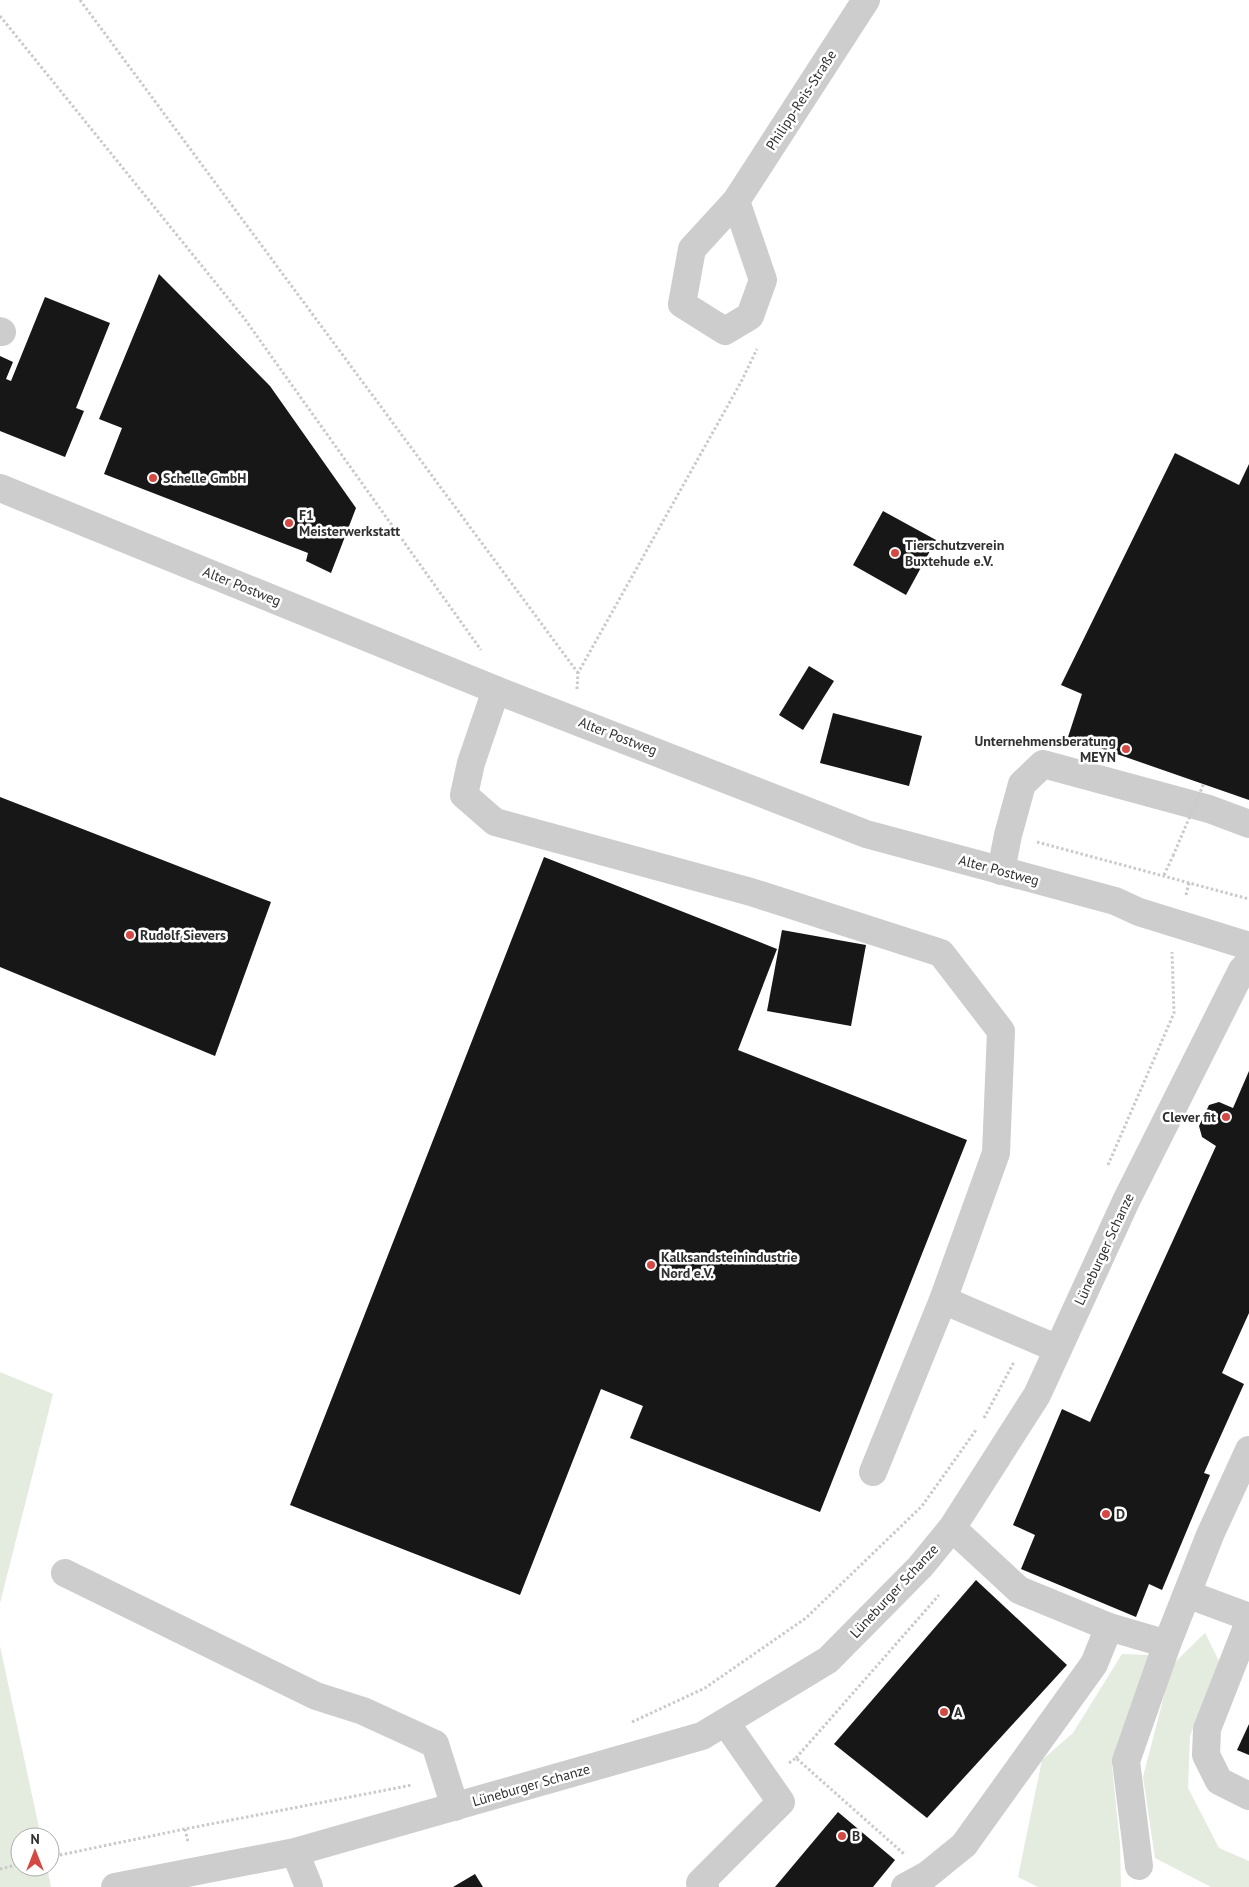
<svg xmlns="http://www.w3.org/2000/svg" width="1249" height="1887" viewBox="0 0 1249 1887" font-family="'PT Sans',sans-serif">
  <rect width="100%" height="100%" fill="#fff"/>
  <!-- green -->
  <g fill="#e4ebdf">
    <polygon points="0,1372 53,1394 0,1603"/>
    <polygon points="1205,1633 1219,1661 1190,1736 1188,1788 1219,1848 1249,1861 1249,1887 1211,1887 1155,1858 1143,1777 1172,1665"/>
    <polygon points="0,1646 41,1837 20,1837 20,1867 47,1867 51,1887 0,1887"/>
    <polygon points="1122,1654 1150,1655 1112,1766 1120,1844 1121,1887 1038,1887 1018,1877 1042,1760 1073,1733"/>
  </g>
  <!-- building -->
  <g fill="#171717">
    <polygon points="159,274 270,386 356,508 331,573 306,561 308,553 104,474 122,428 99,419"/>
    <polygon points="45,297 110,323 76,408 84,411 65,457 0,431 0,356 13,362 6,379 11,381"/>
    <polygon points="1175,453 1239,485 1249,464 1249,800 1068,737 1082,694 1061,685"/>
    <polygon points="883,511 936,540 906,595 853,565"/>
    <polygon points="809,666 834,681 803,730 779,715"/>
    <polygon points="833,713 922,736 909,786 820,763"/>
    <polygon points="0,797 271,902 215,1056 0,967"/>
    <polygon points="544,857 777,949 738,1050 967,1140 820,1512 630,1438 643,1406 601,1389 520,1595 290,1505"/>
    <polygon points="782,930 866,945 851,1026 767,1011"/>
    <polygon points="1249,1071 1249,1313 1222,1373 1244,1384 1204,1473 1210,1475 1162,1590 1149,1584 1136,1617 1021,1569 1035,1535 1013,1525 1062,1409 1090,1422 1216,1146 1202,1137 1199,1126 1209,1105 1219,1102 1233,1108"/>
    <polygon points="976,1580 1067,1665 927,1818 834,1744"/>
    <polygon points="1249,1724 1249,1755 1237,1750"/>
    <polygon points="838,1812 895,1860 873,1887 775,1887"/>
    <polygon points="475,1874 483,1887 453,1887"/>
  </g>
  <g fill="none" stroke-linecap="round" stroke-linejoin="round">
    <!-- path -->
    <g stroke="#cacaca" stroke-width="3" stroke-dasharray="2.5 2.5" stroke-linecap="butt">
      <polyline points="80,0 578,673"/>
      <polyline points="0,16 244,318 481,650"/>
      <polyline points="577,689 578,673 741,382 757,349"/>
      <polyline points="1037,842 1249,899"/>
      <polyline points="1164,875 1173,856"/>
      <polyline points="1186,895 1189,883"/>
      <polyline points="1108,1165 1174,1013 1172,952"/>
      <polyline points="984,1418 1014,1362"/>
      <polyline points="632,1722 705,1688 806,1618 922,1506 976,1430"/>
      <polyline points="796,1758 939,1595"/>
      <polyline points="789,1763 796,1758 904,1854"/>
      <polyline points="185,1829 188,1842"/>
      <polyline points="50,1857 185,1829 412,1785"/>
      <polyline points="0,1869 20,1864"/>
    </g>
    <!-- minor -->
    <g stroke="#cdcdcd" stroke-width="28">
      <polyline points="736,201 763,280 750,316 725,331 682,304 692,249 736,201 866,0"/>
      <polyline points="0,331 2,332"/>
      <polyline points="0,488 496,690 866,834 1115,901 1139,912 1249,946"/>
      <polyline points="496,690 471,763 464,795 495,822 751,892 941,953 1001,1031 996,1153 943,1300 1058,1349"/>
      <polyline points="1001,871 1008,835 1022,784 1043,764 1209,809 1249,824"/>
      <polyline points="873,1472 943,1300"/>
      <polyline points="952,1528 1019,1590 1109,1627 1167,1644"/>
      <polyline points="65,1573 316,1696 363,1711 435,1744 455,1807"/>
      <polyline points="1187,1594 1249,1617"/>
      <polyline points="1249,1622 1207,1729 1206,1755 1219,1781 1249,1796"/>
      <polyline points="295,1852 309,1887"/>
      <polyline points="1139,1866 1126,1761 1167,1644 1210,1535 1249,1450"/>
      <polyline points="115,1887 295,1852 702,1736 828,1660 920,1567 952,1528 1037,1395 1126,1201 1242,970 1249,963"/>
      <polyline points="705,1887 700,1883 781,1802 726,1723"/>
      <polyline points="905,1887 927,1875 964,1845 1094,1664 1109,1627"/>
    </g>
    <!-- path-bridge -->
    <polyline stroke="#cacaca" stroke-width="3" stroke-dasharray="2.5 2.5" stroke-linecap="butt" points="1173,856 1204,783"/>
  </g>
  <!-- markers -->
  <g fill="#d44944" stroke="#fff" stroke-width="2">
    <circle cx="153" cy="478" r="5"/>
    <circle cx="289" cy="523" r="5"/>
    <circle cx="895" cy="553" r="5"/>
    <circle cx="1126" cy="749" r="5"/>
    <circle cx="130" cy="935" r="5"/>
    <circle cx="1226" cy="1117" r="5"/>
    <circle cx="651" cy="1265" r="5"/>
    <circle cx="1106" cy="1514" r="5"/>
    <circle cx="944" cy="1712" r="5"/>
    <circle cx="842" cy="1836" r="5"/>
  </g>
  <g text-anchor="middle" stroke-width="5" stroke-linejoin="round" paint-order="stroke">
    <!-- street labels -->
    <g font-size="14" fill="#303030" stroke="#fff">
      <text transform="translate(801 100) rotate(-57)" y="5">Philipp-Reis-Straße</text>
      <text transform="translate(242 586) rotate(22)" y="5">Alter Postweg</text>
      <text transform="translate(618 736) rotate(21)" y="5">Alter Postweg</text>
      <text transform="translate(999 870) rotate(15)" y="5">Alter Postweg</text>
      <text transform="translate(1104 1249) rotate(-65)" y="5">Lüneburger Schanze</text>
      <text transform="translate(894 1591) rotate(-47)" y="5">Lüneburger Schanze</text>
      <text transform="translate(531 1785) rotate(-16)" y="5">Lüneburger Schanze</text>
    </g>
    <!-- poi labels -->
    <g font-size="14" font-weight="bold" fill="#303030" stroke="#fff" text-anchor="start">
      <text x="163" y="483">Schelle GmbH</text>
      <text x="299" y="520">F1<tspan x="299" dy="16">Meisterwerkstatt</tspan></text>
      <text x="905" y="550">Tierschutzverein<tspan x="905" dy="16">Buxtehude e.V.</tspan></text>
      <text x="1116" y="746" text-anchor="end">Unternehmensberatung<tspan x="1116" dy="16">MEYN</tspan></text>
      <text x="140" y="940">Rudolf Sievers</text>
      <text x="1216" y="1122" text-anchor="end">Clever fit</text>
      <text x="661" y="1262">Kalksandsteinindustrie<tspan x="661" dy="16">Nord e.V.</tspan></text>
      <text x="1116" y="1519">D</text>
      <text x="954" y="1717">A</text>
      <text x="852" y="1841">B</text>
    </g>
  </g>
  <!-- north arrow -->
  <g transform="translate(35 1852)"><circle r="24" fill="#ffffff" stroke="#acacac"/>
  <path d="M0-4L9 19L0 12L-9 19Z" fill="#d44944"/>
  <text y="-8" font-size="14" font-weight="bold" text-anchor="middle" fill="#303030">N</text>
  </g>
</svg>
